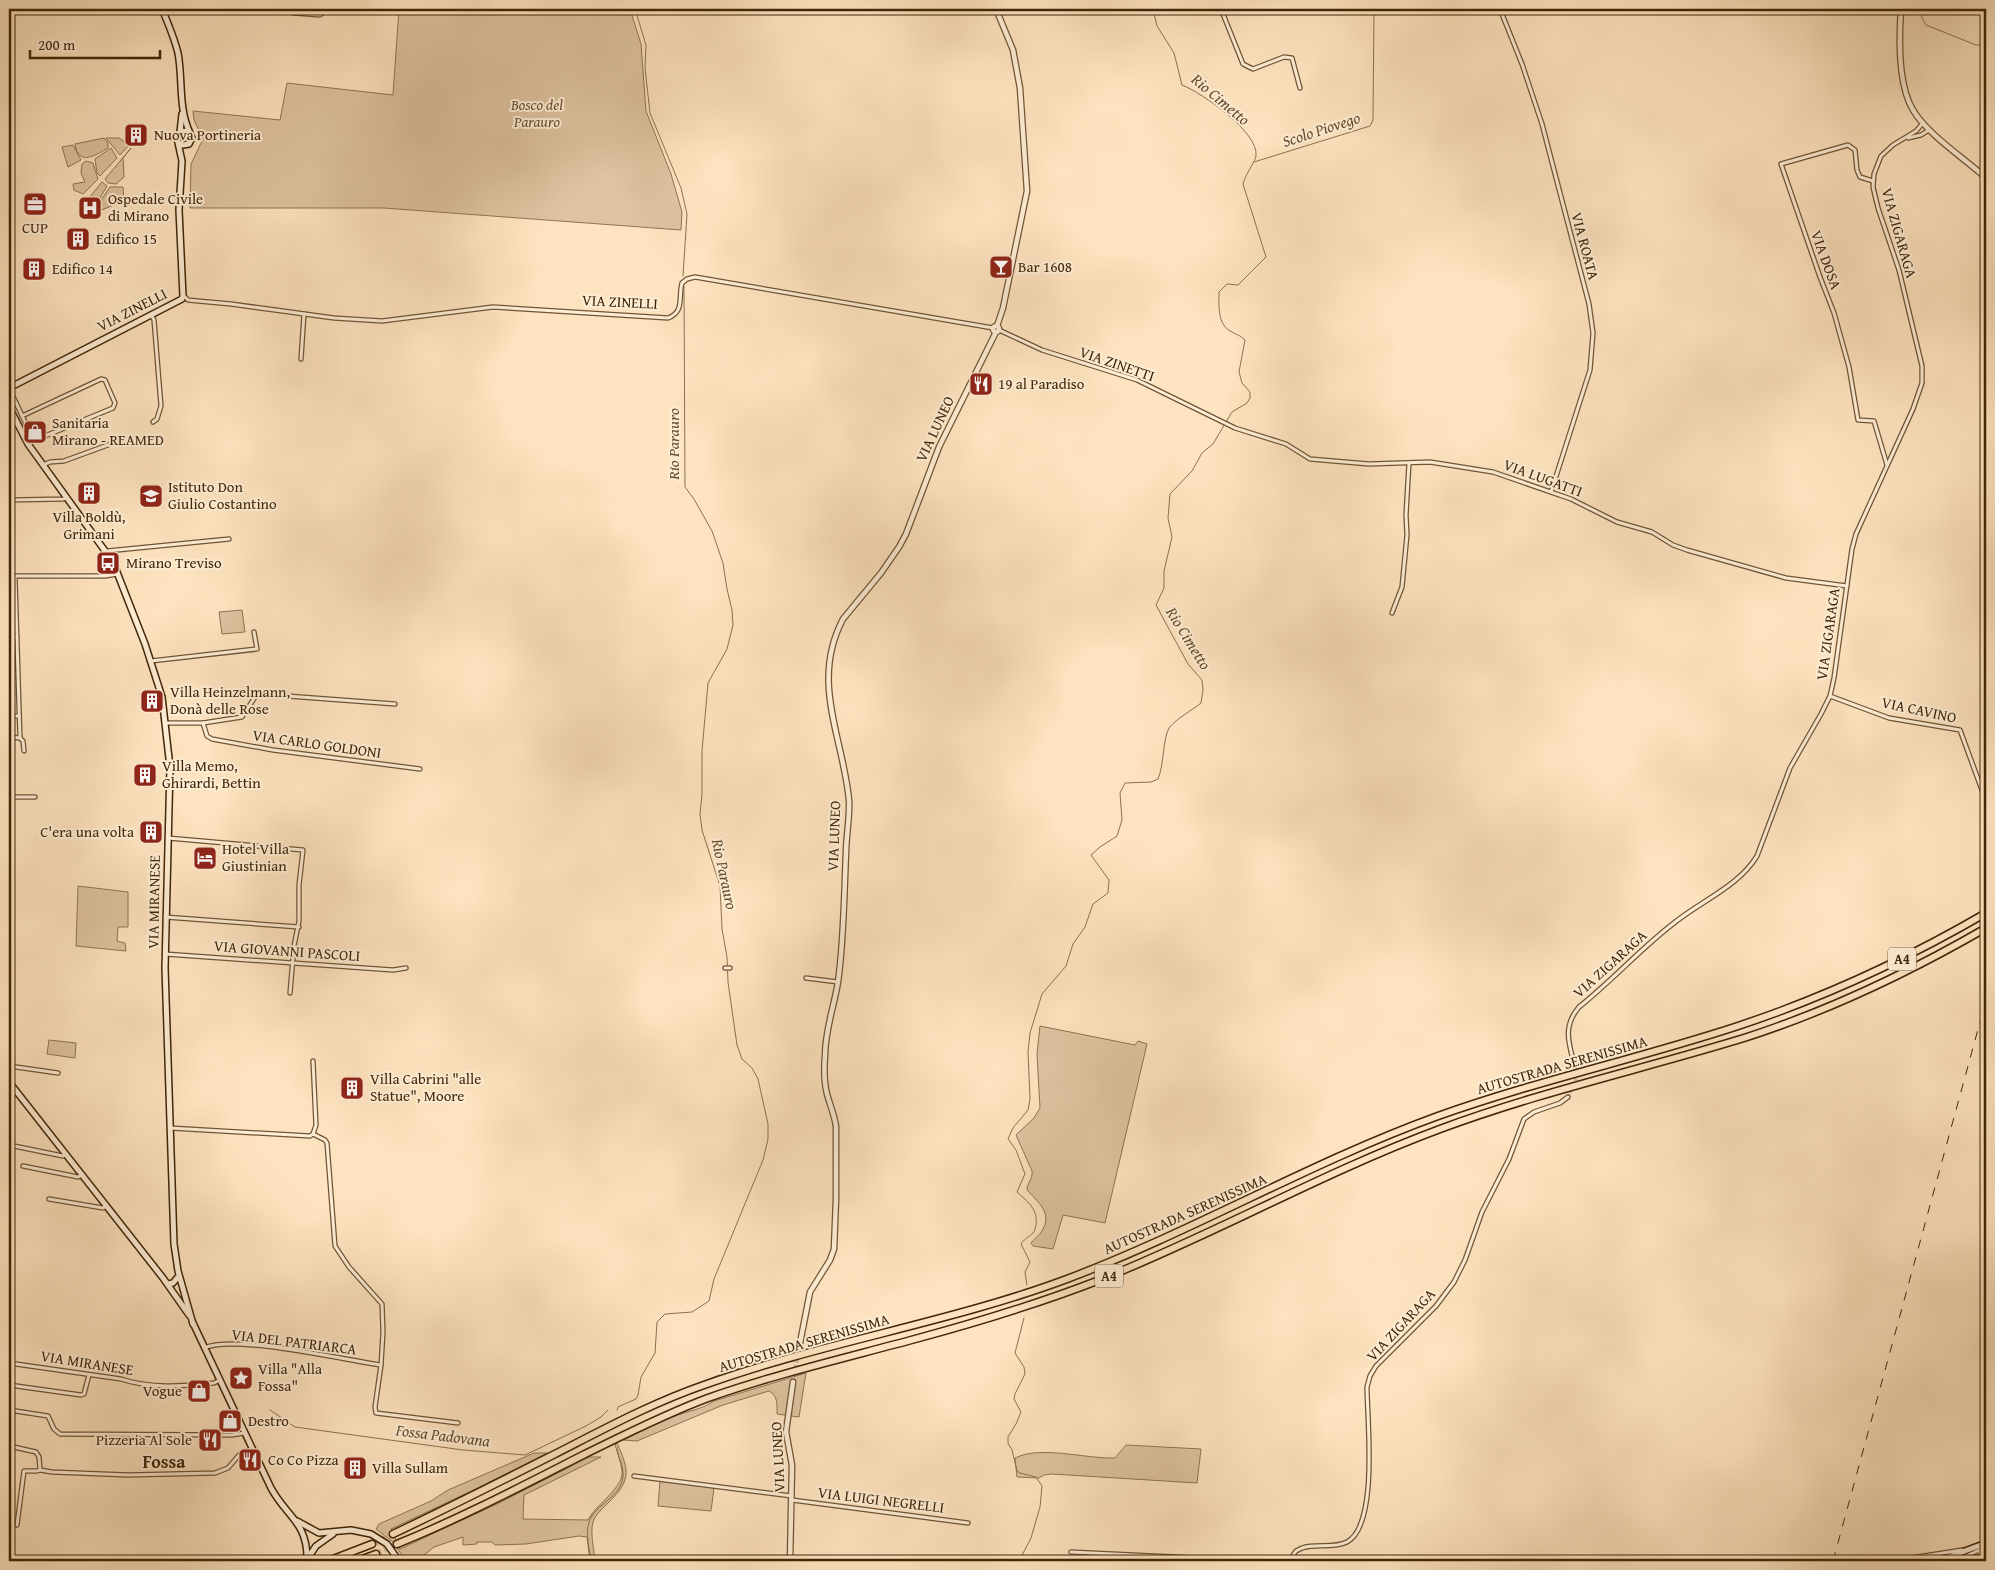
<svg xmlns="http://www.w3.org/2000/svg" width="1995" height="1570" viewBox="0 0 1995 1570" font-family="'Gentium Book Plus',serif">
  <rect width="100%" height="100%" fill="#fde3bf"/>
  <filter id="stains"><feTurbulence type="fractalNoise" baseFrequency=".004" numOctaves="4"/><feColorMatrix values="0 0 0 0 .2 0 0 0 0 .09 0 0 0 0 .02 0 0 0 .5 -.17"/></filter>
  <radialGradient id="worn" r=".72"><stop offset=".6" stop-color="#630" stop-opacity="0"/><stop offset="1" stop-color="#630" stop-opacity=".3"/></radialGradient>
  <!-- green -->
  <g fill="#ddc3a0" stroke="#8e7454">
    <polygon points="399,9 630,9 641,44 646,111 671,174 682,212 681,230 384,208 190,208 191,164 203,139 194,120 193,111 280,120 287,83 393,95"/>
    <path d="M104,138L108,143V148C96,155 78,167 75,144Z"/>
    <polygon points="106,138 119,138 129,145 120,155"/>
    <polygon points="73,145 81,160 68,167 62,147"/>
    <polygon points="111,148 117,158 100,176 97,173 95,159"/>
    <polygon points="131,148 123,158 124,177 116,184 108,183 105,179"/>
    <polygon points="86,161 93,163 98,179 83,194 74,190 73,184 85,182 81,173 82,164"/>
    <polygon points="102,182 107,186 94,208 89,208 84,204"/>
    <polygon points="110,187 123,187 124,201 99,211 97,209 100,202"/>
    <polygon points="242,610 245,632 222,634 219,612"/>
    <polygon points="78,886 128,892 128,927 118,927 117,941 125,943 126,951 76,946"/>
    <path d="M1040,1026L1135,1045L1138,1041L1147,1044L1105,1223L1063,1215L1053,1249L1033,1246L1031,1243C1034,1239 1039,1236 1042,1231C1053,1213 1038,1202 1027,1190C1027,1183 1033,1179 1032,1171L1016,1135L1034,1118L1040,1108L1037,1054Z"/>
    <polygon points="49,1040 76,1043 75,1058 47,1054"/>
    <path d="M806,1373L799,1417L777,1414C777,1404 778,1396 769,1391L723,1405L637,1441L623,1440C642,1431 661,1420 681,1414C693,1410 704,1408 714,1401Z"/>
    <path d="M617,1443C630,1472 631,1481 607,1504C602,1509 595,1515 593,1522C590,1534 594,1549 595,1561H590L587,1537L579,1536L526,1544L495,1545L492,1542H477V1544L463,1545V1537L434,1547L417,1561H406L393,1542L376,1529L379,1524L431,1501L448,1490L534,1453H547L482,1486L391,1529L400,1549L501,1502L589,1457H601L524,1495L523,1519L588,1520C596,1504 624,1488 622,1471C621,1461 617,1453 615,1444Z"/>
    <path d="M1126,1445L1201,1449L1197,1483L1052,1474L1044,1475L1039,1478L1017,1477L1015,1458C1041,1445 1085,1459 1115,1458Z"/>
    <polygon points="660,1481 714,1488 711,1511 658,1506"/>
  </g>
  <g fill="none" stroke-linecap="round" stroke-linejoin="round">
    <!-- stream -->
    <g stroke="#8b7151" stroke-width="1">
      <polyline points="635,9 646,45 645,68 650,113 681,188 687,214 683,276"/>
      <polyline points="1921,9 1922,18 1926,25 1976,45 1986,45"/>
      <polyline points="1254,162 1370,126 1373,120 1374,9"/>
      <path d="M1027,1285L1025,1272L1030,1262L1021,1244C1026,1237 1028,1238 1033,1233C1035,1231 1035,1229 1036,1225C1038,1209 1028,1202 1017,1192L1025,1174L1016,1150L1008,1139L1013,1128L1028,1110L1030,1099L1028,1052L1030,1033L1042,994L1066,966L1073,944L1085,927L1093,904L1108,893L1109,880L1091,855L1100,847L1117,836L1122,820L1120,793L1125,783L1151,782L1158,779C1164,765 1163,738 1169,728C1177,718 1191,711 1201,703L1203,690L1202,680L1188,664L1156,605L1164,588V571L1172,537L1168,518L1170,494L1192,471L1202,453L1213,444L1232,412L1247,403L1250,398V392L1242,383L1239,372L1245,340C1240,335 1237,335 1232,332C1217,325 1219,306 1219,292L1227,284L1238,285L1266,257L1243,184C1245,175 1255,162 1256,156C1259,132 1202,93 1182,85L1174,53L1157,26L1153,9"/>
      <polyline points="270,1410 295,1427 463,1450 525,1455 586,1426 601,1417 608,1410"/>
      <polyline points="617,1410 618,1407 636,1399 638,1395 641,1377 655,1353 657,1322 665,1314 692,1312 709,1301 714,1279 763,1160 768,1139 768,1124 758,1079 752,1068 742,1059 737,1045 728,982 727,957 722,929 720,886 702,830 700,814 702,794 702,751 708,683 727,649 733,625 732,610 727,589 723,563 712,531 694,499 685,487 684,286"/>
      <path d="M591,1561C590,1550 585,1534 589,1522C595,1504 622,1497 623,1476C624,1467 618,1458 617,1449"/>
      <polyline points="1019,1561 1031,1538 1040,1507 1042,1486 1036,1477 1020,1473 1017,1471 1012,1450 1008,1443 1008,1437 1016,1424 1021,1412 1014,1399 1015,1394 1025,1374 1024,1367 1015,1353 1024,1318"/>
    </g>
    <!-- minor-tunnel -->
    <polyline stroke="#d7bd9a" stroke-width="3" stroke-dasharray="3 1.5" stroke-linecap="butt" points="1568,1097 1576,1082 1575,1067"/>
    <!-- tertiary-tunnel -->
    <polyline stroke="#d7bd9a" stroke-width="4.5" stroke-dasharray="4.5 2" stroke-linecap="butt" points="793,1382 800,1343"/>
    <!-- motorway-tunnel -->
    <g stroke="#d7bd9a" stroke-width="6" stroke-dasharray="6 3" stroke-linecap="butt">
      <polyline points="372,1544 393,1534"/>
      <polyline points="376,1554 397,1544"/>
    </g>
    <!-- minor casing -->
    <g stroke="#6f5536" stroke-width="5.5">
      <g id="minor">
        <polyline points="1221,9 1243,64 1253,69 1284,57 1292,58 1300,88"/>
        <polyline points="1500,9 1522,64 1542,124 1589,304 1593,333 1590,370 1551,492"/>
        <polyline points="294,13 320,15 327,9"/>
        <polyline points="1908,138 1921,135 1929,130"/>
        <polyline points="1873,181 1860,177 1857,170 1855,150 1848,145 1781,164 1820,277 1834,313 1849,367 1858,420 1874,421 1887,465"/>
        <path d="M184,296L188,300L198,301L231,304L334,318L382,321L493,307L668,318C685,312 678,297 682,283L687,279L695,277L993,328"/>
        <polyline points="151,314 154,320 161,406 157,419 153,422"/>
        <polyline points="999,330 1042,350 1137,380 1235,428 1286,444 1310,459 1369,464 1430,462 1493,472 1571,499 1617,522 1652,532 1673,545 1687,550 1786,578 1847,586"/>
        <polyline points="301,359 304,314"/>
        <polyline points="9,388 34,441"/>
        <polyline points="22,416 101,379 105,380 115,403 113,408 28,443"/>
        <polyline points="43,465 50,462 64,461 116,442"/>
        <polyline points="9,500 64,499 66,497"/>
        <polyline points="107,551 229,539"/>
        <polyline points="9,576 105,576 118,574"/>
        <polyline points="1392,613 1402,587 1407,535 1406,515 1409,463"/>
        <polyline points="9,637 17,637"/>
        <polyline points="151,661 257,649 254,632"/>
        <polyline points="1830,696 1889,718 1960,730 1986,801"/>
        <polyline points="9,716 19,716"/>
        <polyline points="166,723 203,723 242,717 255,697 260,694 395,704"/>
        <polyline points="203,723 207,736 212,739 273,750 420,769"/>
        <polyline points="9,737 20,738 15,577"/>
        <polyline points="20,738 23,741 24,751"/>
        <polyline points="9,797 35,797"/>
        <polyline points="168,838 303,850 299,885 299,921 294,946 290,993"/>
        <polyline points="165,917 299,927"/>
        <polyline points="165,954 393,970 406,968"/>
        <polyline points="725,968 730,968"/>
        <polyline points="806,978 838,982"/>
        <polyline points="9,1066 58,1073"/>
        <path d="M1575,1067C1569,1044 1562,1027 1579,1007C1612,981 1640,949 1674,923C1701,901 1739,886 1757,856L1790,768L1821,714L1830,696L1834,678L1852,549L1856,534L1913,409L1922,383V366L1899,270L1878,208L1873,187L1874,174L1881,156L1893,145L1916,131L1923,123"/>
        <polyline points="170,1128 310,1136 313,1134 316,1125 313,1061"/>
        <polyline points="313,1134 325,1140 327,1143 335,1246 349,1267 382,1304 383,1332 381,1365 375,1407 376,1413 458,1423"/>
        <polyline points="9,1145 63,1156 66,1154"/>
        <polyline points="23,1166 78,1177 82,1175"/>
        <polyline points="49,1199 103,1208 106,1206"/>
        <path d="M204,1348C234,1334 345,1360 381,1365"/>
        <path d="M9,1363L121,1379C150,1389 183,1386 214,1383L220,1380"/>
        <polyline points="9,1385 81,1395 84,1394 89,1375"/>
        <polyline points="9,1410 48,1416 54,1429 60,1434 232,1435 244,1433"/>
        <polyline points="9,1446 36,1452 39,1457 40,1469"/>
        <polyline points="634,1476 792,1496"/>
        <polyline points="792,1500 968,1523"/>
        <polyline points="17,1525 24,1471 37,1471 40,1470 52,1472 128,1475 215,1473 228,1468 240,1454 252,1449"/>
        <polyline points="1979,1550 1983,1561"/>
        <polyline points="1071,1552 1217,1559 1228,1561"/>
        <path d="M1289,1561L1296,1551L1302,1548C1316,1543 1333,1549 1347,1542C1379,1525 1367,1419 1367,1387L1370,1376L1376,1366L1436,1306L1454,1282L1465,1260L1482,1212L1509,1159L1524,1119L1534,1112L1560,1103L1568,1097"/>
        <polyline points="1892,1561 1962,1550"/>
        <polyline points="1955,1561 1986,1547"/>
      </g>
    </g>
    <!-- tertiary casing -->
    <g stroke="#6f5536" stroke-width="7">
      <g id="tertiary">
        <polyline points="996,9 1013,50 1020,88 1027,191 1003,308 997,326"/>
        <path d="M1901,9C1899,37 1898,85 1913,110C1927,134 1965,159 1986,178"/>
        <circle cx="996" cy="329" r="3"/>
        <path d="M800,1343L810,1292L830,1260L834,1249L836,1199V1126C834,1114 830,1105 827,1094C824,1082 824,1068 825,1056C825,1030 834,1007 838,982C844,939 844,896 846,853C846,836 850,818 849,800C843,737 810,682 843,619L881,573L899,547L906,534L939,447L996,332"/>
        <polyline points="790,1561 792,1465 786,1432 793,1382"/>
      </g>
    </g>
    <!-- secondary casing -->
    <g stroke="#402608" stroke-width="8">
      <g id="secondary">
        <path d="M162,9C168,23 174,37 178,53C183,79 178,108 190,133"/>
        <polyline points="180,132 182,114"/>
        <polyline points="9,388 182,299 183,296 179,210 182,161 177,138 181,131 189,132 192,138 189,144 183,145 179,143"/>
        <polyline points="9,407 28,444 113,562 145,644 162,697 170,767 165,968 174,1244 178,1271 193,1324"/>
        <polyline points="9,1082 163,1278 189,1315"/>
        <polyline points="168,1284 173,1283 177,1278"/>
        <path d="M193,1323L271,1488C286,1516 307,1522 307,1558"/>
        <polyline points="297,1521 319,1533 351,1530 371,1534 387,1544 399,1561"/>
        <polyline points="306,1561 316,1546 333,1534"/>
        <polyline points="1923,1561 1949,1557 1986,1543"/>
      </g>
    </g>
    <!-- motorway casing -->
    <g stroke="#402608" stroke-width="9">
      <g id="motorway">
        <path d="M393,1534C448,1508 501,1481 555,1454C604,1429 652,1403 704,1385C823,1342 949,1323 1067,1279C1194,1231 1311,1162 1438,1116C1536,1081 1637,1059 1735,1027C1823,998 1907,959 1986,913"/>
        <path d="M397,1544C461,1518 522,1486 583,1455C624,1435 665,1414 708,1398C776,1374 845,1358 915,1339C978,1322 1041,1303 1102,1279C1217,1233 1324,1172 1440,1129C1539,1092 1643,1069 1744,1038C1828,1011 1910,972 1986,928"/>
        <polyline points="328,1561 372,1544"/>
        <polyline points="357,1561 376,1554"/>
      </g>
    </g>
    <!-- minor -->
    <use href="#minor" stroke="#feedd5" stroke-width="3"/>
    <!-- tertiary -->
    <use href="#tertiary" stroke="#feedd5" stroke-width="4.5"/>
    <!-- secondary -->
    <use href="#secondary" stroke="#feedd5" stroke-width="5"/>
    <!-- motorway -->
    <use href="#motorway" stroke="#fde3bf" stroke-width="6"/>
    <!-- rail -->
    <polyline stroke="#402608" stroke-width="1" stroke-dasharray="9 9" stroke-linecap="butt" points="1833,1561 1986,1000"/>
  </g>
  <!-- icons -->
  <defs>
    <g id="building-square" transform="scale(1.25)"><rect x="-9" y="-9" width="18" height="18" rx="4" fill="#8f2418" stroke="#feedd5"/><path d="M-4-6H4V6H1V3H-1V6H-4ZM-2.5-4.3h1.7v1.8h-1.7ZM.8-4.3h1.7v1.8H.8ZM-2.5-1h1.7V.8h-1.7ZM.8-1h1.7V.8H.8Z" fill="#fff"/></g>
    <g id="office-square" transform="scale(1.25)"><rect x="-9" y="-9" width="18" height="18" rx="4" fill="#8f2418" stroke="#feedd5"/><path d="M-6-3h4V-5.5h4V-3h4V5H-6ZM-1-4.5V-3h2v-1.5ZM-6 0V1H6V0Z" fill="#fff"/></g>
    <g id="hospital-square" transform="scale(1.25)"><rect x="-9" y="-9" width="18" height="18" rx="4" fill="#8f2418" stroke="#feedd5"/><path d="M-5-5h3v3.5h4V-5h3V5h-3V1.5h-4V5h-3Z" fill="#fff"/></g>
    <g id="bar-square" transform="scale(1.25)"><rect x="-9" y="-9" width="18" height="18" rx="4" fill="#8f2418" stroke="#feedd5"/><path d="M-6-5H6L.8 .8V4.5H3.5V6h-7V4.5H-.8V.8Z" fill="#fff"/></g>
    <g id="restaurant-square" transform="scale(1.25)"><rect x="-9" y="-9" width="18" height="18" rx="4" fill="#8f2418" stroke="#feedd5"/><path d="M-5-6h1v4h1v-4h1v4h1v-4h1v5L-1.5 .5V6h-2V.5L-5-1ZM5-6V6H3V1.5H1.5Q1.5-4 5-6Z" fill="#fff"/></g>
    <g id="shop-square" transform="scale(1.25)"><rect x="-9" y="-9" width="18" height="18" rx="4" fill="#8f2418" stroke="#feedd5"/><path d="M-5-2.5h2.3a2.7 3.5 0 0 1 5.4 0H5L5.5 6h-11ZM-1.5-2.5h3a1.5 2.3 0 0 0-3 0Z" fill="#fff"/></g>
    <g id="school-square" transform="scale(1.25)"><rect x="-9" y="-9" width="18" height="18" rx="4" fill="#8f2418" stroke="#feedd5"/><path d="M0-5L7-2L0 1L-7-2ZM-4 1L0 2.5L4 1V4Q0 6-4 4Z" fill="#fff"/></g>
    <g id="bus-square" transform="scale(1.25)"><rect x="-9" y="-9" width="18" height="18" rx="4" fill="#8f2418" stroke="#feedd5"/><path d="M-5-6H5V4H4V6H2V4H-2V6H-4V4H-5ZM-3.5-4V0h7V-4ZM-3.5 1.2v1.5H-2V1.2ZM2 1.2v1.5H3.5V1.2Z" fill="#fff"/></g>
    <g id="hotel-square" transform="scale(1.25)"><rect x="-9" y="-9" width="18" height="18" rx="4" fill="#8f2418" stroke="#feedd5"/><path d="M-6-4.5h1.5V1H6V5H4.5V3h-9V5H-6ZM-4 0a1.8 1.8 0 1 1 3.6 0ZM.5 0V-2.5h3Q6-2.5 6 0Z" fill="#fff"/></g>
    <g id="sight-square" transform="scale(1.25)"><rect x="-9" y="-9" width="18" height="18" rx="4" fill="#8f2418" stroke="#feedd5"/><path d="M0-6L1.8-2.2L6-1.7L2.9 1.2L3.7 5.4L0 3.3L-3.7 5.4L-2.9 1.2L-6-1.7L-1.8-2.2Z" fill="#fff"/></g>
  </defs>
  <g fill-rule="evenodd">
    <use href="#building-square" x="136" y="135"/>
    <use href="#office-square" x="35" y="204"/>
    <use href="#hospital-square" x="90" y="208"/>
    <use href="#building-square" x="78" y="239"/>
    <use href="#bar-square" x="1001" y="267"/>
    <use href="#building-square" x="34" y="269"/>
    <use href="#restaurant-square" x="981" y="384"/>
    <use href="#shop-square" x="35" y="432"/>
    <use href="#building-square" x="89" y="493"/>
    <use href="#school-square" x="151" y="496"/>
    <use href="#bus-square" x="108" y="563"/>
    <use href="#building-square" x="152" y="701"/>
    <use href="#building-square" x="145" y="775"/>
    <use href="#building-square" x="151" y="832"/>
    <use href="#hotel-square" x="205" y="858"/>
    <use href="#building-square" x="352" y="1088"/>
    <use href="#sight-square" x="241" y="1378"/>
    <use href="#shop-square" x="199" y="1391"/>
    <use href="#shop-square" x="230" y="1421"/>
    <use href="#restaurant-square" x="210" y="1440"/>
    <use href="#restaurant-square" x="250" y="1460"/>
    <use href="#building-square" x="355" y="1468"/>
  </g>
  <g text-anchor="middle" stroke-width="4" stroke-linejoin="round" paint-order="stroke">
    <!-- shield labels -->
    <g fill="#feedd5" stroke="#796246" stroke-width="1">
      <rect x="1888" y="947.5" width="28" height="23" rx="4"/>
      <rect x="1095" y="1264.5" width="28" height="23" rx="4"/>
    </g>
    <g font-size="14" font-weight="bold" fill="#402608">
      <text x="1902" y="964">A4</text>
      <text x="1109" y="1281">A4</text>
    </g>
    <!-- park labels -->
    <g font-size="15" font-style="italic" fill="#674d2e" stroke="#feedd5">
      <text x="537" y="110">Bosco del<tspan x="537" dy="17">Parauro</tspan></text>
    </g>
    <!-- poi labels -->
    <g font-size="15" fill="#402608" stroke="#feedd5" text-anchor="start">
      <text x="154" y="140">Nuova Portineria</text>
      <text x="108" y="204">Ospedale Civile<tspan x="108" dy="17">di Mirano</tspan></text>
      <text x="35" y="233" text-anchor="middle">CUP</text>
      <text x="96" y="244">Edifico 15</text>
      <text x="1018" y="272">Bar 1608</text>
      <text x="52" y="274">Edifico 14</text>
      <text x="998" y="389">19 al Paradiso</text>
      <text x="52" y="428">Sanitaria<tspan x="52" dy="17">Mirano - REAMED</tspan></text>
      <text x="168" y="492">Istituto Don<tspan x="168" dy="17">Giulio Costantino</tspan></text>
      <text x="89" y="522" text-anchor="middle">Villa Boldù,<tspan x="89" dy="17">Grimani</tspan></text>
      <text x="126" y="568">Mirano Treviso</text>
      <text x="170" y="697">Villa Heinzelmann,<tspan x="170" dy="17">Donà delle Rose</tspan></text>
      <text x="162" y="771">Villa Memo,<tspan x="162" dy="17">Ghirardi, Bettin</tspan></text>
      <text x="134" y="837" text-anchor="end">C'era una volta</text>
      <text x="222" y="854">Hotel Villa<tspan x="222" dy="17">Giustinian</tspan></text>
      <text x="370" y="1084">Villa Cabrini "alle<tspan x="370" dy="17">Statue", Moore</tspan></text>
      <text x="258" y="1374">Villa "Alla<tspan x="258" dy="17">Fossa"</tspan></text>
      <text x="182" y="1396" text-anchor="end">Vogue</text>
      <text x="248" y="1426">Destro</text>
      <text x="192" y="1445" text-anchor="end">Pizzeria Al Sole</text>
      <text x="268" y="1465">Co Co Pizza</text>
      <text x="372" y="1473">Villa Sullam</text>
    </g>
    <!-- street labels -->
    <g font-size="15" fill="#402608" stroke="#feedd5">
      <text transform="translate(1899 233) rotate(74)" y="5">VIA ZIGARAGA</text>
      <text transform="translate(1585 246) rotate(75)" y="5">VIA ROATA</text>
      <text transform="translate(1826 260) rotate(70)" y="5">VIA DOSA</text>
      <text transform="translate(620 302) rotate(3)" y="5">VIA ZINELLI</text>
      <text transform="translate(132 310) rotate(-27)" y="5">VIA ZINELLI</text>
      <text transform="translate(1117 364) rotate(19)" y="5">VIA ZINETTI</text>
      <text transform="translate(935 429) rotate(-65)" y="5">VIA LUNEO</text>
      <text transform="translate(1543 478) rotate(20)" y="5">VIA LUGATTI</text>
      <text transform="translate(1828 634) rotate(-82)" y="5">VIA ZIGARAGA</text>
      <text transform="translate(1919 710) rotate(12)" y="5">VIA CAVINO</text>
      <text transform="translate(317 744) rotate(8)" y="5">VIA CARLO GOLDONI</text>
      <text transform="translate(834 836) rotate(-88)" y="5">VIA LUNEO</text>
      <text transform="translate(154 902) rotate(-89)" y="5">VIA MIRANESE</text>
      <text transform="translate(287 951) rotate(4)" y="5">VIA GIOVANNI PASCOLI</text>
      <text transform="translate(1610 964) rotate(-42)" y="5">VIA ZIGARAGA</text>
      <text transform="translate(1562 1065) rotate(-16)" y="5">AUTOSTRADA SERENISSIMA</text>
      <text transform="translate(1185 1214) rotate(-24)" y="5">AUTOSTRADA SERENISSIMA</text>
      <text transform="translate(1401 1325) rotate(-47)" y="5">VIA ZIGARAGA</text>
      <text transform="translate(294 1342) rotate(7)" y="5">VIA DEL PATRIARCA</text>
      <text transform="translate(804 1343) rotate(-16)" y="5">AUTOSTRADA SERENISSIMA</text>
      <text transform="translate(87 1363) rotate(9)" y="5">VIA MIRANESE</text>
      <text transform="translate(778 1457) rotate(-93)" y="5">VIA LUNEO</text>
      <text transform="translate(881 1500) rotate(7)" y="5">VIA LUIGI NEGRELLI</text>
    </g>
    <!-- water labels -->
    <g font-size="16" font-style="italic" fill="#664c2c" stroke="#feedd5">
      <text transform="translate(1221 99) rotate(40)" y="6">Rio Cimetto</text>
      <text transform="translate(1321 129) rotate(-18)" y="6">Scolo Piovego</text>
      <text transform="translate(673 444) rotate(-90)" y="6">Rio Parauro</text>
      <text transform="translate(1189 638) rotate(58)" y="6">Rio Cimetto</text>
      <text transform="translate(725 874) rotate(78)" y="6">Rio Parauro</text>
      <text transform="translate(443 1435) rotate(7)" y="6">Fossa Padovana</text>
    </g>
    <!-- quarter labels -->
    <g font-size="18" font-weight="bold" fill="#402608" stroke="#feedd5">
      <text x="164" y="1468">Fossa</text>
    </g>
  </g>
  <!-- margin -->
  <rect width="1995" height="1570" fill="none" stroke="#fde3bf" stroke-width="30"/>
  <rect x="10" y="10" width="1975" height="1550" fill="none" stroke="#402608" stroke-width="2.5"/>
  <rect x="15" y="15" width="1965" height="1540" fill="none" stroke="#402608"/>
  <!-- scale -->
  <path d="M30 50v8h130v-8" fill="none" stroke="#402608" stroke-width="2.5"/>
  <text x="38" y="50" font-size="15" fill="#402608" stroke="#feedd5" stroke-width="4" paint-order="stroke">200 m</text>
  <rect width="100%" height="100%" filter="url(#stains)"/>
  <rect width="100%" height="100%" fill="url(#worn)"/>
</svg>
